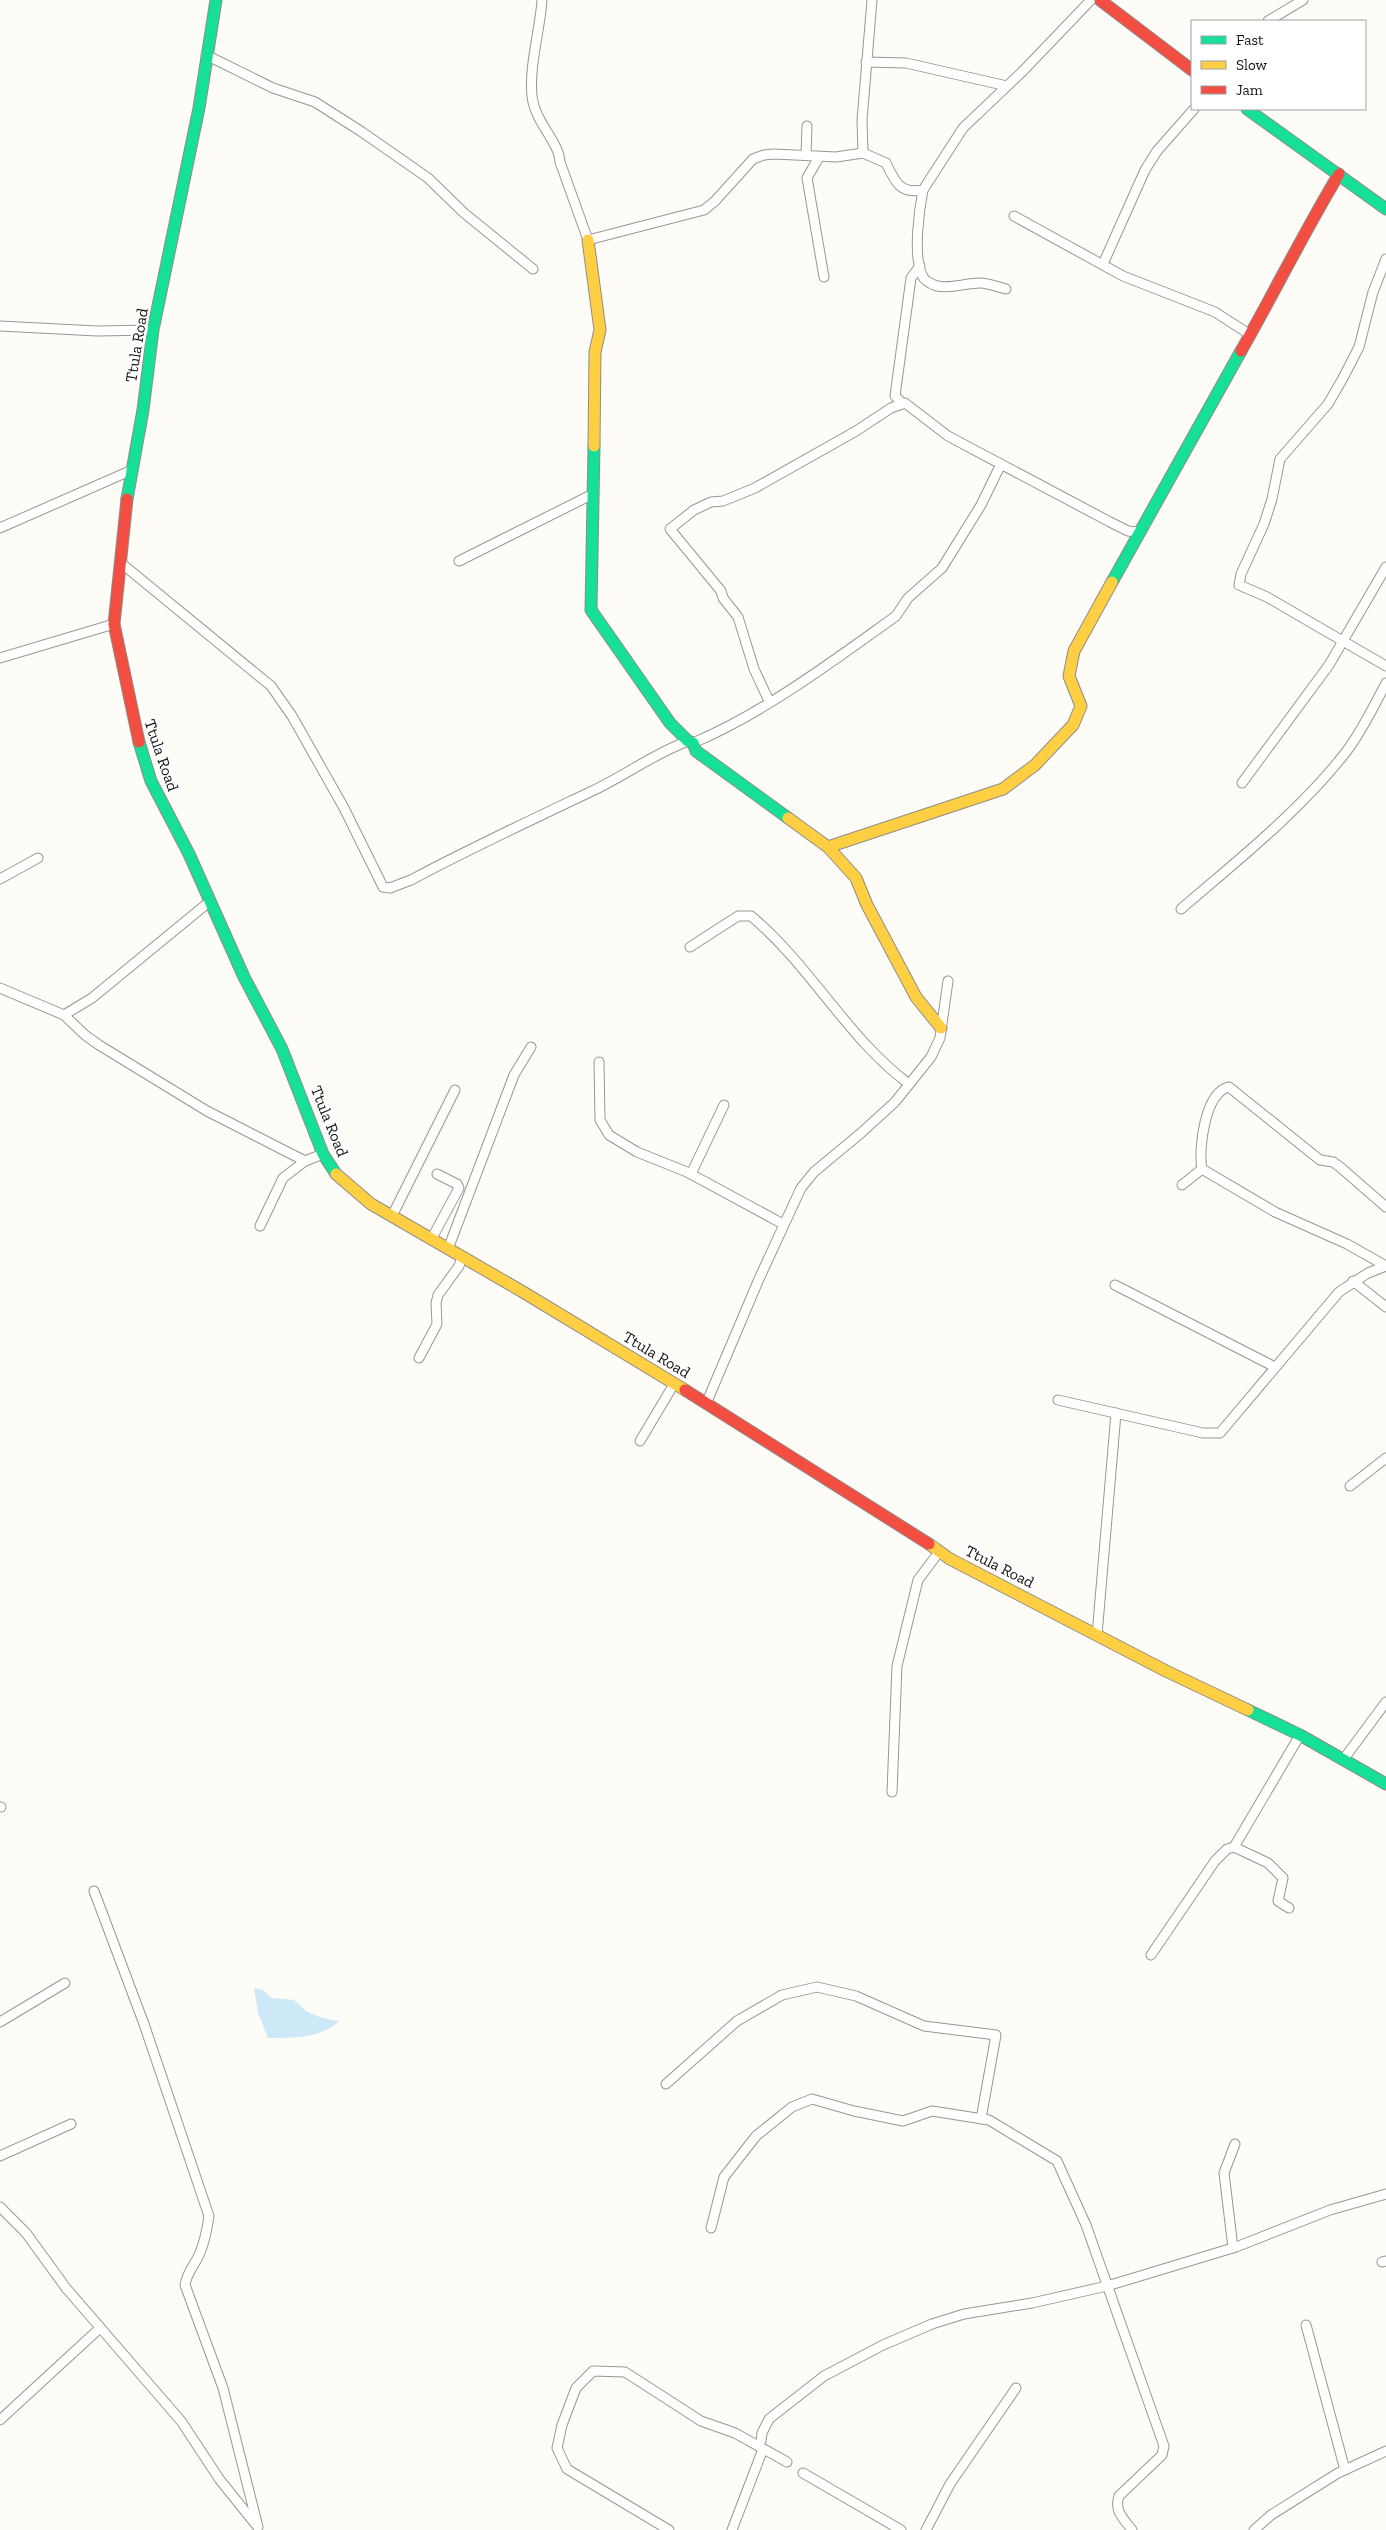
<svg xmlns="http://www.w3.org/2000/svg" width="1386" height="2530" viewBox="0 0 1386 2530" font-family="'Zilla Slab',serif">
  <rect width="100%" height="100%" fill="#fdfcf7"/>
  <!-- water -->
  <path fill="#cde8f7" d="M254,1988L263,1990L272,1998L294,2000L306,2011L322,2018L339,2021C320,2039 293,2038 268,2038L258,2013Z"/>
  <g fill="none" stroke-linecap="round" stroke-linejoin="round">
    <!-- street casing -->
    <g stroke="#979795" stroke-width="11">
      <g id="street">
        <path d="M542,0C540,31 529,65 532,96C535,123 559,141 560,162L588,240L704,210L715,201L753,159L764,155L774,154L836,157L863,153L886,163C895,182 900,194 923,190L963,128L1023,71L1091,0"/>
        <polyline points="1268,21 1303,0"/>
        <polyline points="206,55 273,88 315,102 362,132 428,178 464,213 533,269"/>
        <polyline points="866,62 906,63 1007,86"/>
        <polyline points="863,153 862,120 872,0"/>
        <polyline points="806,155 807,126"/>
        <polyline points="819,157 807,178 824,277"/>
        <path d="M923,190C919,210 913,256 922,275C924,281 931,284 937,286C951,289 966,283 980,283C988,283 998,287 1006,289"/>
        <polyline points="1014,216 1123,276 1215,312 1249,334 1253,330"/>
        <polyline points="1386,259 1373,292 1359,347 1343,378 1328,404 1280,459 1272,499 1264,524 1241,574 1239,585 1267,597 1386,666"/>
        <polyline points="1103,264 1145,170 1157,151 1194,109"/>
        <polyline points="0,326 97,331 153,330"/>
        <polyline points="902,403 895,396 911,278 920,266"/>
        <polyline points="0,528 132,470"/>
        <polyline points="459,561 593,494"/>
        <path d="M121,563L271,686L292,716L344,808L383,887L390,888L411,880C469,849 529,821 590,792C623,777 653,754 688,741"/>
        <polyline points="0,658 114,624"/>
        <polyline points="769,701 754,669 738,617 723,598 721,591 670,529 694,510 711,502 723,501 755,488 856,431 891,408 905,403 948,436 1110,522 1128,531 1138,532"/>
        <path d="M693,743C764,713 833,661 896,616L908,598L942,568L981,505L1001,464"/>
        <polyline points="1242,783 1329,665 1386,567"/>
        <polyline points="0,879 38,858"/>
        <path d="M1181,909C1238,860 1300,811 1346,752C1362,731 1374,706 1386,683"/>
        <path d="M690,947L738,916H751C811,966 847,1038 909,1084"/>
        <polyline points="0,988 64,1015 85,1035 99,1045 207,1111 305,1161 323,1154"/>
        <polyline points="64,1015 92,998 209,902"/>
        <polyline points="599,1062 600,1120 609,1135 637,1152 687,1172 783,1224"/>
        <path d="M1202,1169C1198,1149 1205,1092 1229,1087L1320,1160L1333,1162L1340,1167L1386,1207"/>
        <polyline points="691,1174 724,1105"/>
        <polyline points="1182,1185 1202,1169 1275,1212 1347,1244 1386,1266"/>
        <polyline points="392,1216 455,1090"/>
        <polyline points="260,1226 283,1178 305,1161"/>
        <polyline points="432,1238 459,1188 457,1184 437,1174"/>
        <polyline points="448,1249 514,1075 531,1047"/>
        <polyline points="1353,1281 1386,1307"/>
        <polyline points="1115,1285 1275,1367"/>
        <polyline points="419,1358 437,1324 436,1303 438,1295 459,1266 462,1257"/>
        <polyline points="1058,1400 1203,1433 1220,1433 1339,1292 1368,1273 1386,1266"/>
        <polyline points="706,1404 759,1279 801,1188 814,1172 861,1133 895,1102 931,1057 940,1038 948,981"/>
        <polyline points="640,1441 674,1384"/>
        <polyline points="1350,1486 1386,1458"/>
        <polyline points="1097,1635 1116,1413"/>
        <polyline points="1343,1760 1386,1702"/>
        <polyline points="892,1792 897,1666 918,1580 939,1552"/>
        <polyline points="0,1807 1,1807"/>
        <polyline points="1234,1847 1268,1863 1283,1878 1278,1901 1289,1908"/>
        <path d="M94,1891L144,2024L209,2216C207,2230 205,2242 199,2255C194,2266 187,2272 185,2285L223,2388L258,2527"/>
        <polyline points="1151,1955 1215,1861 1227,1849 1234,1847 1300,1735"/>
        <polyline points="0,2022 65,1983"/>
        <polyline points="666,2084 737,2021 782,1995 817,1987 856,1996 924,2026 996,2035 981,2119"/>
        <polyline points="0,2156 71,2124"/>
        <polyline points="0,2207 26,2233 66,2288 181,2421 220,2480 257,2526"/>
        <path d="M711,2228L724,2177L756,2136L792,2107L812,2099L854,2111L903,2121L932,2111L989,2120L1057,2161L1086,2225L1164,2446L1162,2455L1119,2496C1114,2511 1123,2518 1132,2530"/>
        <polyline points="1233,2248 1224,2173 1235,2144"/>
        <polyline points="1382,2262 1386,2261"/>
        <polyline points="1306,2325 1345,2470"/>
        <polyline points="0,2420 100,2328"/>
        <polyline points="761,2441 762,2433 769,2419 824,2376 883,2345 932,2324 964,2314 1032,2303 1107,2286 1236,2247 1330,2210 1386,2194"/>
        <polyline points="803,2473 901,2530"/>
        <polyline points="669,2530 567,2469 557,2448 562,2425 576,2388 593,2371 625,2372 701,2421 735,2433 787,2462"/>
        <polyline points="732,2530 763,2449"/>
        <polyline points="926,2530 950,2484 1016,2388"/>
        <polyline points="1254,2530 1271,2515 1338,2473 1386,2451"/>
      </g>
    </g>
    <!-- fast casing -->
    <g stroke="#8e8d8b" stroke-width="13">
      <g id="fast">
        <polyline points="1247,109 1386,209"/>
        <polyline points="594,446 591,610 670,723 688,741 693,743 696,751 788,818"/>
        <polyline points="127,499 143,410 153,330 199,108 216,0"/>
        <polyline points="1112,582 1241,351"/>
        <polyline points="139,742 151,781 189,854 244,977 282,1049 323,1154 336,1174"/>
        <polyline points="1248,1710 1300,1735 1386,1784"/>
      </g>
    </g>
    <!-- slow casing -->
    <g stroke="#8e8d8b" stroke-width="13">
      <g id="slow">
        <polyline points="588,240 600,330 595,352 594,446"/>
        <polyline points="788,818 828,847 856,878 867,905 916,997 941,1028"/>
        <polyline points="828,847 1003,789 1035,765 1073,725 1081,706 1069,676 1074,651 1112,582"/>
        <polyline points="336,1174 371,1204 523,1292 685,1390"/>
        <polyline points="929,1544 950,1559 1166,1671 1248,1710"/>
      </g>
    </g>
    <!-- jam casing -->
    <g stroke="#8e8d8b" stroke-width="13">
      <g id="jam">
        <polyline points="1100,0 1192,70"/>
        <path d="M1241,351C1274,293 1304,232 1339,174"/>
        <polyline points="127,499 114,624 139,742"/>
        <polyline points="685,1390 929,1544"/>
      </g>
    </g>
    <!-- street -->
    <use href="#street" stroke="#fffffe" stroke-width="9"/>
    <!-- fast -->
    <use href="#fast" stroke="#16e098" stroke-width="11"/>
    <!-- slow -->
    <use href="#slow" stroke="#ffcf43" stroke-width="11"/>
    <!-- jam -->
    <use href="#jam" stroke="#f24e42" stroke-width="11"/>
  </g>
  <g text-anchor="middle" stroke-width="5" stroke-linejoin="round" paint-order="stroke">
    <!-- street labels -->
    <g font-size="16" fill="#111" stroke="#fff">
      <text transform="translate(136 345) rotate(-81)" y="6">Ttula Road</text>
      <text transform="translate(162 755) rotate(71)" y="6">Ttula Road</text>
      <text transform="translate(330 1121) rotate(68)" y="6">Ttula Road</text>
      <text transform="translate(657 1354) rotate(31)" y="6">Ttula Road</text>
      <text transform="translate(1000 1566) rotate(27)" y="6">Ttula Road</text>
    </g>
  </g>
  <!-- legend -->
  <rect x="1191" y="20" width="175" height="90" fill="#ffffff" stroke="#a0a0a0"/>
  <rect x="1201" y="36" width="25" height="8" fill="#16e098" stroke="#a0a0a0"/>
  <text x="1236" y="45" font-size="15" fill="#111111">Fast</text>
  <rect x="1201" y="61" width="25" height="8" fill="#ffcf43" stroke="#a0a0a0"/>
  <text x="1236" y="70" font-size="15" fill="#111111">Slow</text>
  <rect x="1201" y="86" width="25" height="8" fill="#f24e42" stroke="#a0a0a0"/>
  <text x="1236" y="95" font-size="15" fill="#111111">Jam</text>
</svg>
